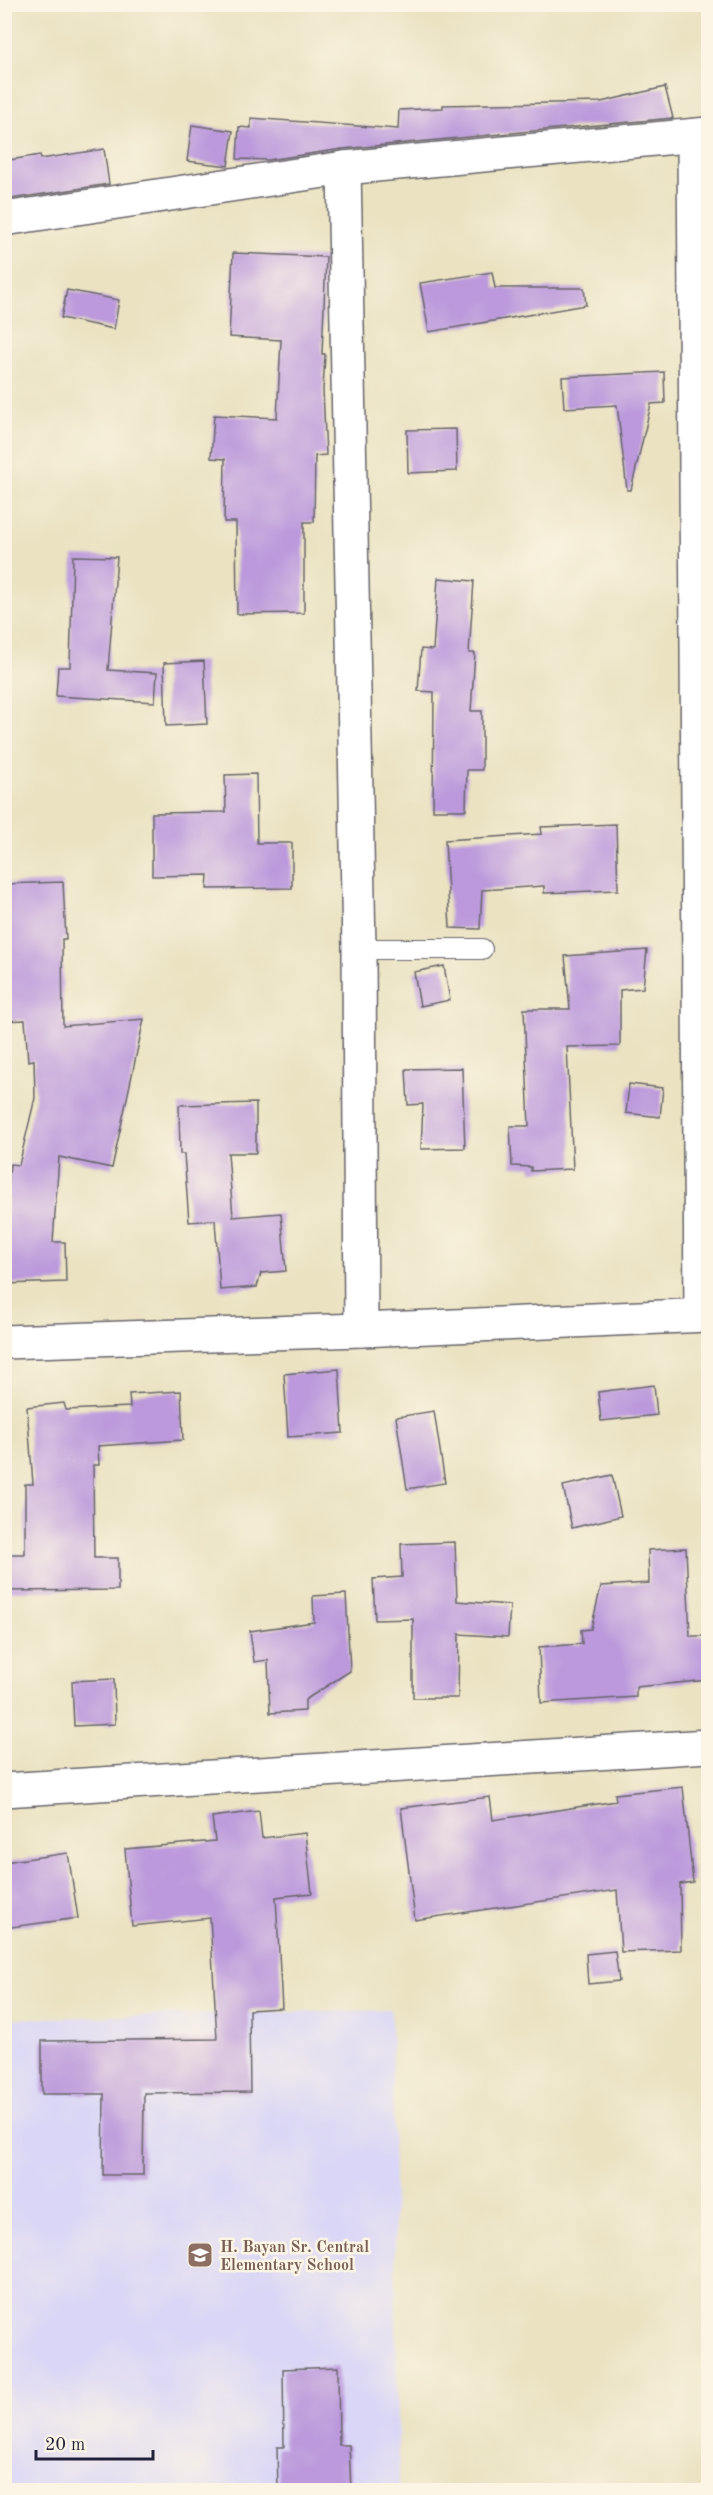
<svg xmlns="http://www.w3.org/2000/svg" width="713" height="2495" viewBox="0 0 713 2495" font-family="'Old Standard TT',serif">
  <rect width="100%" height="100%" fill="#fcf5e5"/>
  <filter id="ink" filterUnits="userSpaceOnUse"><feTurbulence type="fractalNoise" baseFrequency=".0167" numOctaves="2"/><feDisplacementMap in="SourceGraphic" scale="12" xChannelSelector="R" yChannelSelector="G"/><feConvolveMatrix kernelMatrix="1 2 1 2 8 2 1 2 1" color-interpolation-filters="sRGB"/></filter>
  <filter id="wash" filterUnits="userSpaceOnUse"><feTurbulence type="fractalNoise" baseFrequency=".008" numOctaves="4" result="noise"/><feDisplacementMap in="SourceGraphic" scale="24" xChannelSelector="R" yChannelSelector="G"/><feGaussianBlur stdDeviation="1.35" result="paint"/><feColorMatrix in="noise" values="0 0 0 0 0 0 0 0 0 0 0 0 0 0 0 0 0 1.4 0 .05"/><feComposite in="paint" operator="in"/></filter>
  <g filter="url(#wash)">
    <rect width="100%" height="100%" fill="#eae2c1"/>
    <!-- built -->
    <polygon fill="#d9d6f7" points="391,2010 399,2490 5,2490 4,2019"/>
    <g id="blocks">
      <!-- building -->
      <g fill="#bb99dc">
        <polygon points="665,87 673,118 342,149 268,160 237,159 239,127 251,128 251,118 398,129 399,110 443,108 443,105 601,102"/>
        <polygon points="192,125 233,131 228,166 187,161"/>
        <polygon points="104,149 109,184 4,200 4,161 40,155 41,159"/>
        <polygon points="233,253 326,257 322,354 325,354 323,390 326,455 315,456 314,522 304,522 304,613 237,614 236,522 224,522 225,459 211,458 214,415 277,418 281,340 229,337"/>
        <polygon points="492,272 495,288 584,288 586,305 429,332 420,283"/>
        <polygon points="67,290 119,300 114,329 61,318"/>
        <polygon points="664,372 665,403 651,404 631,490 627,490 617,405 564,408 562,377"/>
        <polygon points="456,429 457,471 408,473 407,430"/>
        <polygon points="73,556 117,557 108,670 157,673 155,702 56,696 58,667 70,667"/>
        <polygon points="438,578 474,581 469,653 475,653 471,711 482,711 482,770 467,770 466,810 433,810 434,692 418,691 421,649 433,650"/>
        <polygon points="204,661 207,724 166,726 164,663"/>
        <polygon points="256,774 257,843 292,843 292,888 207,889 208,875 152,876 152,813 226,812 225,775"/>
        <polygon points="616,824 618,890 544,893 544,886 482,890 480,929 450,928 445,840 542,834 541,827"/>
        <polygon points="63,882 66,939 62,939 63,1026 144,1019 112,1168 59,1157 53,1242 65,1242 66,1282 4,1284 4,1238 10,1164 19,1165 35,1098 34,1060 28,1061 25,1020 4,1021 4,884"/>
        <polygon points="647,950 643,988 620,990 620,1046 567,1047 573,1169 531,1171 531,1167 512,1166 510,1126 529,1126 524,1009 570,1009 565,956"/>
        <polygon points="444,966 450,1000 420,1006 414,972"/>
        <polygon points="462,1068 465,1148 421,1149 423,1104 408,1105 406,1069"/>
        <polygon points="629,1084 663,1088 660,1117 626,1113"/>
        <polygon points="256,1103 256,1153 228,1153 233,1217 281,1213 286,1271 261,1273 257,1287 220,1290 215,1220 189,1222 184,1154 180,1154 179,1105"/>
        <polygon points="339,1369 343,1433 288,1437 284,1374"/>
        <polygon points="654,1385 657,1415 601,1421 598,1392"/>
        <polygon points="181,1391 183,1440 98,1446 99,1465 93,1465 94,1558 118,1558 118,1590 6,1591 6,1554 25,1554 25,1484 33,1484 27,1407 64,1403 66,1410 130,1407 129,1394"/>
        <polygon points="434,1411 445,1483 407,1489 396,1417"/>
        <polygon points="612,1475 621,1516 572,1528 563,1486"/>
        <polygon points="455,1542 457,1601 510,1605 508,1637 459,1634 458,1698 413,1698 413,1619 375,1620 373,1579 402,1577 401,1544"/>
        <polygon points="686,1548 690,1636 708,1636 708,1680 636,1687 636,1697 541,1703 539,1647 582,1644 581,1630 591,1629 601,1586 649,1583 648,1550"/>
        <polygon points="346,1594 350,1671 305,1700 305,1711 270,1713 268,1660 254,1662 250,1631 314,1622 313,1596"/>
        <polygon points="114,1679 115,1724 74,1726 72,1681"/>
        <polygon points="683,1787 693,1882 680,1884 681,1950 621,1952 617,1890 415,1920 401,1808 490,1797 493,1820 616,1801 615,1794"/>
        <polygon points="259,1811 262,1838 305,1833 312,1893 276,1897 282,2008 249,2010 250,2092 144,2093 143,2175 103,2175 104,2094 42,2094 42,2041 217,2039 210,1918 132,1926 125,1849 215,1841 212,1817"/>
        <polygon points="68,1853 78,1918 4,1928 4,1862"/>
        <polygon points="615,1951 619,1981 588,1984 586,1954"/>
        <polygon points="338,2367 339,2445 349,2445 351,2490 278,2490 277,2447 284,2447 283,2369"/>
      </g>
    </g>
  </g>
  <g filter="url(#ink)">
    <use href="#blocks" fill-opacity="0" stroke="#68656a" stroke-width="1.5"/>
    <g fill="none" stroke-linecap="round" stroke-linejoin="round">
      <!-- lane casing -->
      <g stroke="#68656a" stroke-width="22">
        <polyline id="lane" points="359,949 482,949"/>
      </g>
      <!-- street casing -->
      <g stroke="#68656a" stroke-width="36">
        <g id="street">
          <polyline points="694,136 701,1315"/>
          <polyline points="344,168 359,949 361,1330"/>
          <polyline points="4,219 344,168 708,134"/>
          <polyline points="4,1342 361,1330 708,1315"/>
          <polyline points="4,1790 708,1746"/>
        </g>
      </g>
      <!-- lane -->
      <use href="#lane" stroke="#fff" stroke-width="20"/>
      <!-- street -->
      <use href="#street" stroke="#fff" stroke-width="33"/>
    </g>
  </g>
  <!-- icons -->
  <defs>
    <g id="school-square" transform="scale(1.35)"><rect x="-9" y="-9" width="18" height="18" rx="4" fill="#8d6e63" stroke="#fcf5e5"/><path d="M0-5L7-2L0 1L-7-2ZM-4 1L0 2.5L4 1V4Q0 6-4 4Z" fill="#fff"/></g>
  </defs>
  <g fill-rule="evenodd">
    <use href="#school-square" x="200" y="2255"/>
  </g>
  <g text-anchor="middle" stroke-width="5" stroke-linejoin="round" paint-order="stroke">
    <!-- education labels -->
    <g font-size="16" font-weight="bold" fill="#785e54" stroke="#fcf5e5" text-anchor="start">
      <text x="220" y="2252">H. Bayan Sr. Central<tspan x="220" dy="18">Elementary School</tspan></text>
    </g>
  </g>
  <!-- margin -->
  <rect width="713" height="2495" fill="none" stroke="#fcf5e5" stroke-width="24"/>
  <!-- scale -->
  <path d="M36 2450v9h117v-9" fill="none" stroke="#22223b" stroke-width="3"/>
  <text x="45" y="2450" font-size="18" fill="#22223b" stroke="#fcf5e5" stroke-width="4.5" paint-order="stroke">20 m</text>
</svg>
